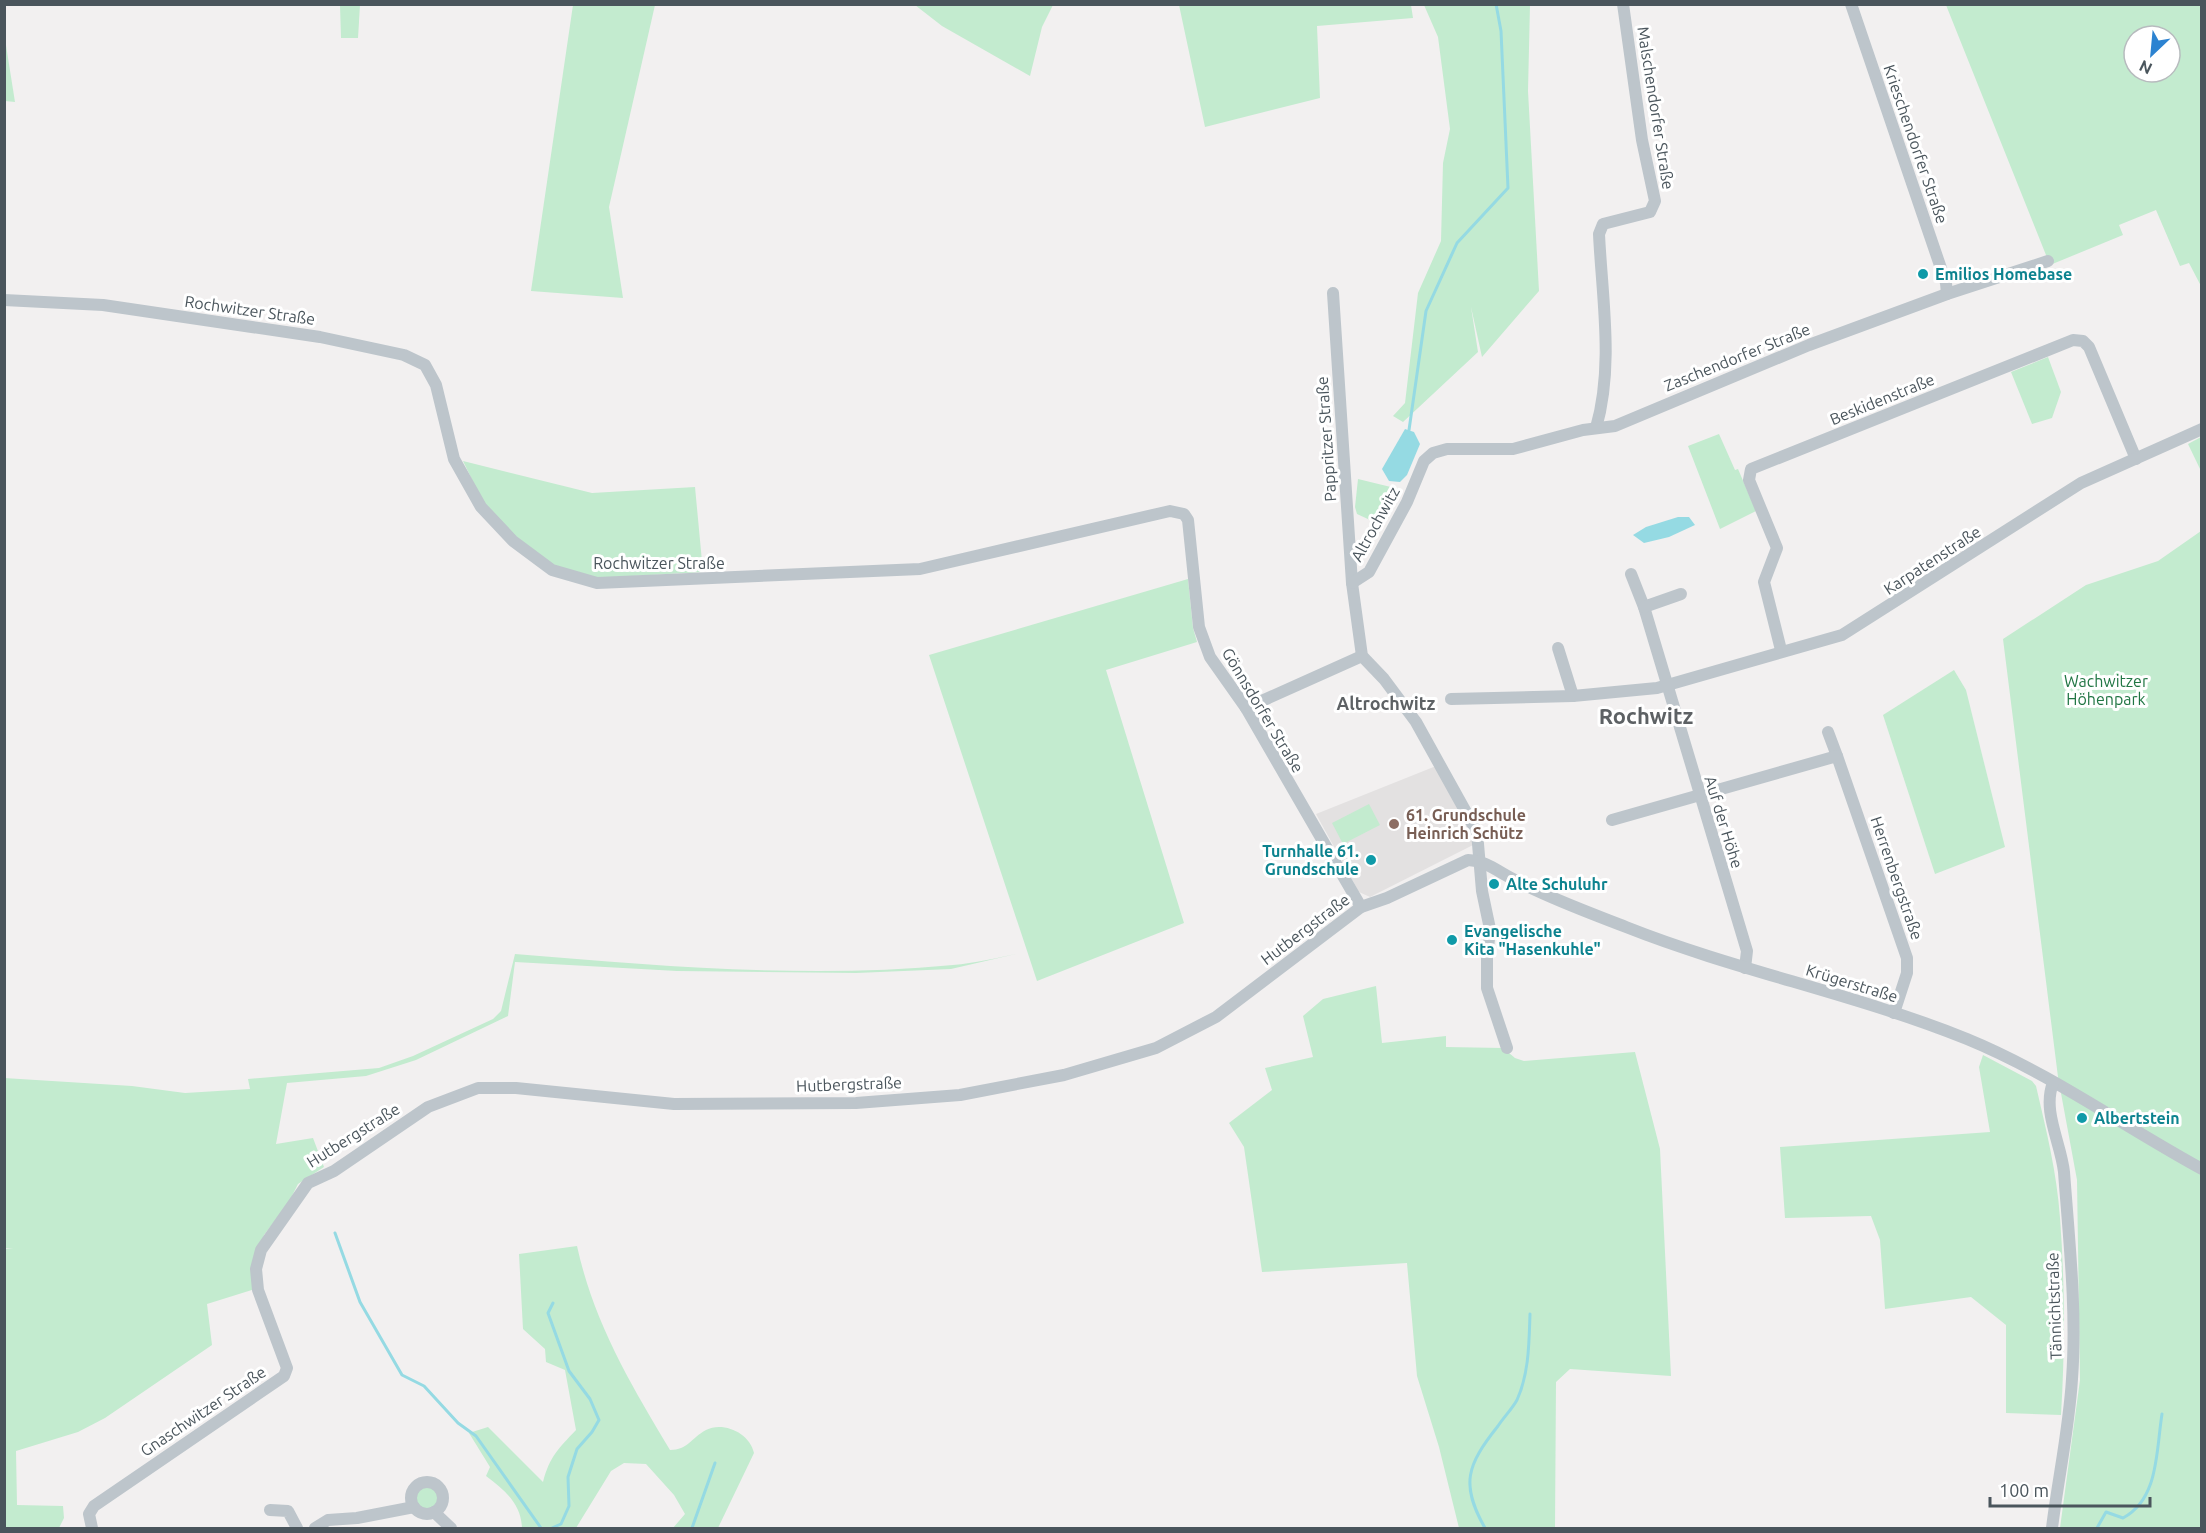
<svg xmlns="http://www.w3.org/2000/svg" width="2206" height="1533" viewBox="0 0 2206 1533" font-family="Ubuntu,sans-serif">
  <rect width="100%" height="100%" fill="#f2f0f0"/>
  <!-- education -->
  <polygon fill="#e3e1e1" points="1436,766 1473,833 1475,844 1370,897 1359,892 1316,814"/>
  <!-- green -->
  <g fill="#c3ebcf" fill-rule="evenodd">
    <polygon points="340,5 360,5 358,38 341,38"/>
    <polygon points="573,5 655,5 609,207 623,298 531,291"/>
    <polygon points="915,5 1053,5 1042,27 1030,76 942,26"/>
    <polygon points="1179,5 1411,5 1413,18 1317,26 1320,98 1205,127"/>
    <polygon points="1424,5 1530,5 1528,91 1539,291 1482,357 1471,307 1478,352 1403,422 1393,416 1405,403 1418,293 1441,241 1443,163 1450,129 1438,37"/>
    <path d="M1946,5H2201V286L2189,263L2180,266L2156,210L2119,225L2123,235L2050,265ZM2134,36H2170V72H2134Z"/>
    <polygon points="4,39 5,39 15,102 5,101"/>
    <polygon points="2048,357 2061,392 2052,418 2032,424 2011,372"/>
    <polygon points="1719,434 1735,470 1738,469 1756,511 1720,529 1688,446"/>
    <polygon points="2201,437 2201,471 2188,444"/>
    <polygon points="463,461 592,493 695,487 703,572 597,578 554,566 514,535 483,502"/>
    <polygon points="1358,479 1399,489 1388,518 1370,520 1357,514 1355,507"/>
    <polygon points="2201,531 2201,1528 2060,1528 2080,1380 2077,1180 2058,1077 2003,639 2086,585 2158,561"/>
    <polygon points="1188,579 1193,628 1197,642 1106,670 1184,923 1037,981 929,655"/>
    <polygon points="1954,670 1966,690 2005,847 1935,874 1883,715"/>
    <polygon points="1369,804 1380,825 1343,844 1332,823"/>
    <path d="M1025,952L951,969L856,973L677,971L515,962L508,1016L416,1060L366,1076L287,1083L276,1144L313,1138L324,1167L298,1184L289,1202L264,1235L255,1289L207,1304L212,1345L105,1418L78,1432L16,1451L17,1505L63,1506L64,1518L59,1528H5L4,1249L13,1248H4V1078L132,1086L185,1093L250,1089L248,1079L379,1068L413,1056L493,1019L501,1011L515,954C659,966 808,979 953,965C977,963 1001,957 1025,952Z"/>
    <polygon points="1376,986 1382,1043 1446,1036 1446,1047 1503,1048 1515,1058 1524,1061 1635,1052 1660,1149 1671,1376 1570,1369 1556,1382 1555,1528 1459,1528 1439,1447 1417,1376 1407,1263 1262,1272 1244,1147 1229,1123 1272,1090 1265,1068 1313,1057 1303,1016 1323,999"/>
    <path d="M1983,1055L2032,1081L2036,1086C2046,1129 2057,1173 2060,1218C2065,1283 2065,1350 2061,1415L2006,1413V1325L1971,1297L1885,1309L1880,1240L1871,1216L1785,1218L1780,1147L1990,1132L1979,1067Z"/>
    <path d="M577,1246C594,1323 630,1383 670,1450C688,1450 691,1438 706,1430C723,1421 750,1433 754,1453L718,1528H673L685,1514L674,1495L646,1464L624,1463L611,1471L576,1528H522C521,1504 506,1491 486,1476L490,1467L469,1433L488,1427L543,1482C550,1456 558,1449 576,1430L565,1370L546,1362L545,1349L523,1329L519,1254Z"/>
    <circle cx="427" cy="1498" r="11"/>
  </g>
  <!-- water -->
  <g fill="#95dae3">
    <polygon points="1405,429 1414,432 1420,444 1407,475 1400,482 1389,481 1382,469"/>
    <polygon points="1678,517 1689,517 1695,525 1669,537 1644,543 1633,535 1646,527"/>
  </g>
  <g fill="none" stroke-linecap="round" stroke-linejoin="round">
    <!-- stream -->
    <g stroke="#95dae3" stroke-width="3">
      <polyline points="1409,430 1426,311 1457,243 1508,188 1501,31 1496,4"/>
      <polyline points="335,1233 360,1302 402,1375 424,1386 458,1423 476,1436 541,1528"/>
      <polyline points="552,1528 561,1524 569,1506 568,1477 577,1449 592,1432 599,1420 590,1399 569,1371 548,1313 553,1303"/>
      <polyline points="692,1528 715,1463"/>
      <path d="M1485,1528C1460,1484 1467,1465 1498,1426C1504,1417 1512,1409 1517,1400C1529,1373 1529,1344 1530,1314"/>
      <path d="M2097,1528L2106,1512L2123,1518C2159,1499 2156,1451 2162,1414"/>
    </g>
    <!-- street -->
    <g stroke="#bdc5cb" stroke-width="12">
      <polyline points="1851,4 1946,283 1947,294"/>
      <polyline points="1333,293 1352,583 1362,656 1384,679 1416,722 1477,832 1482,891 1490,929 1487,958 1487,988 1507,1048"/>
      <polyline points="4,300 103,305 320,337 404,355 425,365 436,385 454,459 481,507 513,541 552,570 597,583 920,569 1170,511 1184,514 1188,520 1199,627 1210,657 1246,708 1361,907"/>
      <path d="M1596,428C1614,366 1602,298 1599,234L1603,224L1650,212L1655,201L1642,140L1623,4"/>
      <polyline points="1631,574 1644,607 1747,951 1745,968"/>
      <polyline points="1352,583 1369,572 1407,502 1424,461 1433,453 1447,449 1513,449 1583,430 1615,426 1809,345 1947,294 2048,261"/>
      <polyline points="1644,607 1681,594"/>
      <polyline points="1558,648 1573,696"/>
      <polyline points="1781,650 1764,582 1777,548 1749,480 1751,469 2073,340 2083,341 2089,347 2136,459"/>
      <polyline points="1451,699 1573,696 1657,688 1842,635 2081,483 2202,429"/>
      <polyline points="1246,708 1362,656"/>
      <polyline points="1828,732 1837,756"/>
      <polyline points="1612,820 1837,756 1907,958 1907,973 1894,1013"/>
      <circle cx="427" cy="1498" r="16"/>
      <polyline points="270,1510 288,1511 297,1528"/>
      <polyline points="434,1512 451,1528"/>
      <path d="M92,1528L89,1514L94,1506L284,1376L287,1368L258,1290L256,1269L261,1250L308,1183L334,1171L428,1107L478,1088H516L674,1104L856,1103L960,1095L1064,1075L1156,1048L1216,1017L1361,907L1387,898L1468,860C1488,861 1499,873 1517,881C1551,899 1590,913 1626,927C1737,971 1856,994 1967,1039C2050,1073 2123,1126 2202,1169"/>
      <polyline points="315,1528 328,1520 357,1518 414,1507"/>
      <path d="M2052,1528C2058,1479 2069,1429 2072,1379C2077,1311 2069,1240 2064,1172C2061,1143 2042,1111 2053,1083"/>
    </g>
  </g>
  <!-- markers -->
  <g fill="#0f9aa8" stroke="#fff" stroke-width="2">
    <circle cx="1923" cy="274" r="6"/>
    <circle cx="1371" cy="860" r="6"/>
    <circle cx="1494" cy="884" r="6"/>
    <circle cx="1452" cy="940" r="6"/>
    <circle cx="2082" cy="1118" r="6"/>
  </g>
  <circle fill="#8d6e63" stroke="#fff" stroke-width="2" cx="1394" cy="824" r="6"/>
  <g text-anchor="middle" stroke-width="6" stroke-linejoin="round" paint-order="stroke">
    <!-- street labels -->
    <g font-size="16" fill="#4a555c" stroke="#fff">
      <text transform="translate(1656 108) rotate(81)" y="6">Malschendorfer Straße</text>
      <text transform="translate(1916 144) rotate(71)" y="6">Krieschendorfer Straße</text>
      <text transform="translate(250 310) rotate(8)" y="6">Rochwitzer Straße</text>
      <text transform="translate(1737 357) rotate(-22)" y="6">Zaschendorfer Straße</text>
      <text transform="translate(1882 399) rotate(-22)" y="6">Beskidenstraße</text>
      <text transform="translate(1326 439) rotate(-94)" y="6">Pappritzer Straße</text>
      <text transform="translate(1375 524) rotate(-61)" y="6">Altrochwitz</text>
      <text transform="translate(1932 560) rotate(-33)" y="6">Karpatenstraße</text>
      <text x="659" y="569">Rochwitzer Straße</text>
      <text transform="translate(1263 710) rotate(59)" y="6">Gönnsdorfer Straße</text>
      <text transform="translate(1724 822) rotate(73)" y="6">Auf der Höhe</text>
      <text transform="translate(1897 878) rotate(71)" y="6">Herrenbergstraße</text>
      <text transform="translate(1305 929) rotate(-37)" y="6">Hutbergstraße</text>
      <text transform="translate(1852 983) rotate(17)" y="6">Krügerstraße</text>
      <text transform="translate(849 1084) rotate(-2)" y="6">Hutbergstraße</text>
      <text transform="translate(353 1135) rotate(-32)" y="6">Hutbergstraße</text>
      <text transform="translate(2054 1306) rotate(-92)" y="6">Tännichtstraße</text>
      <text transform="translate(203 1411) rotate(-34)" y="6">Gnaschwitzer Straße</text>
    </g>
    <!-- culture labels -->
    <g font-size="16" font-weight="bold" fill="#0d838f" stroke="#fff" text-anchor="start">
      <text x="1935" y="280">Emilios Homebase</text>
      <text x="1359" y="857" text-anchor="end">Turnhalle 61.<tspan x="1359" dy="18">Grundschule</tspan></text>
      <text x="1506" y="890">Alte Schuluhr</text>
      <text x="1464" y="937">Evangelische<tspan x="1464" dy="18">Kita "Hasenkuhle"</tspan></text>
      <text x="2094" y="1124">Albertstein</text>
    </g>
    <!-- park labels -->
    <g font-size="16" fill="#217644" stroke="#fff">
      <text x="2106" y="687">Wachwitzer<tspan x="2106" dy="18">Höhenpark</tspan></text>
    </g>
    <!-- education labels -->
    <g font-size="16" font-weight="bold" fill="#785e54" stroke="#fff" text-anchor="start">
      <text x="1406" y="821">61. Grundschule<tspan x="1406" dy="18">Heinrich Schütz</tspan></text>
    </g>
    <!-- neighbourhood labels -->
    <g font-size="18" font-weight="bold" fill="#5d6164" stroke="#fff">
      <text x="1386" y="710">Altrochwitz</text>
    </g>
    <!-- district labels -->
    <g font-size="22" font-weight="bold" fill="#5d6164" stroke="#fff">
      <text x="1646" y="724">Rochwitz</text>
    </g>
  </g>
  <!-- border -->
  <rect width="2206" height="1533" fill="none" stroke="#4a555c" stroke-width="12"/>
  <!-- north arrow -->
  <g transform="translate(2152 54) rotate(206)"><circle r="28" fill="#ffffff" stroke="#b7bbbe" stroke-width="1.5"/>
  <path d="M0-4.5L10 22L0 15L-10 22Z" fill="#2c83d1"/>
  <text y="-9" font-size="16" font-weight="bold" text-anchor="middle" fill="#4a555c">N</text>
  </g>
  <!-- scale -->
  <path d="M1990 1497v9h160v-9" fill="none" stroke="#4a555c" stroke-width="3"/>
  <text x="1999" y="1497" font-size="18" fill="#4a555c" stroke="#ffffff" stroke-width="4.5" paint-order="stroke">100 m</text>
</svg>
